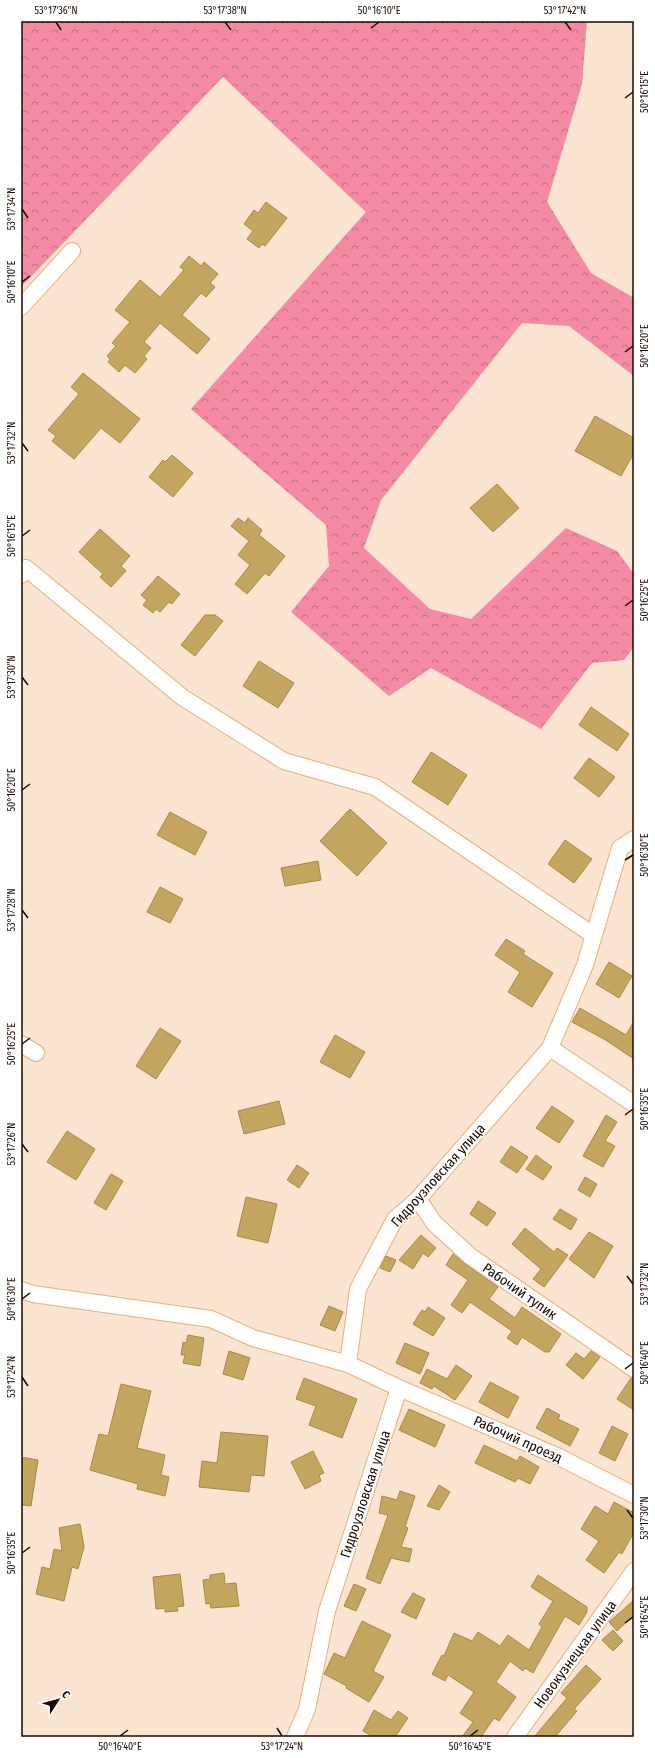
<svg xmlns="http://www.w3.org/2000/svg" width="655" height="1758" viewBox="0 0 655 1758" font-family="'Fira Sans Condensed',sans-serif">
  <defs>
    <pattern id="forest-crowns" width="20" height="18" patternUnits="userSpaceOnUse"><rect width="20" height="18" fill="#f48aa3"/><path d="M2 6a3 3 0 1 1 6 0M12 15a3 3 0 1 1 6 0" fill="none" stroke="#c56f82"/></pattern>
  </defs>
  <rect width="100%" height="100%" fill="#fce5d0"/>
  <!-- forest -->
  <polygon fill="url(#forest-crowns)" points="21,21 587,21 582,84 547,202 591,273 634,298 634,376 569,326 522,323 381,500 364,548 430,609 471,619 566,528 617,551 634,574 634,647 624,660 592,663 541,729 431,668 389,696 291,612 329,566 326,525 191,409 366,212 223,77 21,287"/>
  <!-- building -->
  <g fill="#c5a661" stroke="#a78944">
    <polygon points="266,202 287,218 265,246 262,244 259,248 247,239 253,231 244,224 254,210 258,213"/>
    <polygon points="189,256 201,266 204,262 218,274 210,283 215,287 206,297 201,293 182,315 210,339 197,354 160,323 144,342 151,348 144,356 147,359 135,373 125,365 119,372 108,362 110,359 107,356 116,346 112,343 130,322 115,310 140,280 160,297 184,270 180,267"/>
    <polygon points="83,373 140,419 120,443 101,428 74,459 52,441 56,436 48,430 79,394 71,387"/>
    <polygon points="595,416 634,438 634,453 621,476 575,451"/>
    <polygon points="172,455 193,473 173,497 149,477 163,460 165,462"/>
    <polygon points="497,484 519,508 493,532 470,508"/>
    <polygon points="238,518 245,523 248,518 262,530 259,535 285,556 269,576 265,573 247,594 235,584 250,565 238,555 249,541 231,526"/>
    <polygon points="100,529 130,556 121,566 126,571 111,587 100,577 103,574 79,552"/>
    <polygon points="158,576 180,594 172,604 169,602 160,612 156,609 153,613 143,605 147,600 141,595"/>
    <polygon points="205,615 215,615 223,621 195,656 181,645"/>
    <polygon points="259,661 294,683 278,708 243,686"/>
    <polygon points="591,707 629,734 617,751 579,725"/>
    <polygon points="431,752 467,775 448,805 412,782"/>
    <polygon points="589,758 615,777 599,797 574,778"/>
    <polygon points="350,809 387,843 357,876 320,841"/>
    <polygon points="170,812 207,832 195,855 157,835"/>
    <polygon points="565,840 592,859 574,883 548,864"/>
    <polygon points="318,861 321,880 285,886 281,868"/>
    <polygon points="160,887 183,899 170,923 147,912"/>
    <polygon points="506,939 525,951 523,954 553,973 532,1007 508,992 520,972 495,955"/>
    <polygon points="609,962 632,976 619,998 596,984"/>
    <polygon points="580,1008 626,1035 634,1021 634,1059 604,1039 572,1022"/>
    <polygon points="160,1028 181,1041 156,1079 136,1066"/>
    <polygon points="335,1035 365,1052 350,1078 320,1062"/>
    <polygon points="279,1101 285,1124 244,1134 238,1111"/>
    <polygon points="552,1106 574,1121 559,1143 536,1128"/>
    <polygon points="606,1115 617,1122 605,1141 615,1146 603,1167 583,1156"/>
    <polygon points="67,1131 95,1149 76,1180 47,1162"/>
    <polygon points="511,1146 528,1157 517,1173 500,1162"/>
    <polygon points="536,1155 552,1167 543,1180 526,1169"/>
    <polygon points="297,1165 309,1173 299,1188 287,1180"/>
    <polygon points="111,1174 123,1181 106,1210 94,1203"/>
    <polygon points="585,1177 597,1184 590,1197 578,1190"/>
    <polygon points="246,1197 277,1204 268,1243 237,1236"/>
    <polygon points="478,1201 496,1213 487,1226 470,1214"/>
    <polygon points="560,1209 577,1219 571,1230 553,1219"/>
    <polygon points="525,1228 554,1252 557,1248 568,1255 544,1287 533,1279 541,1269 512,1244"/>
    <polygon points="589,1232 613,1246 594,1278 569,1259"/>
    <polygon points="421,1235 436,1248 428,1257 423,1253 413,1269 399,1260"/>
    <polygon points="453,1254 465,1264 498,1287 489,1299 515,1318 522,1307 561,1334 549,1352 545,1352 522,1337 517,1345 507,1338 512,1331 470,1302 462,1313 451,1305 468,1280 446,1265"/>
    <polygon points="386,1256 396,1260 390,1272 380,1268"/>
    <polygon points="329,1306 343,1312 335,1331 320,1325"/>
    <polygon points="428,1307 445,1318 433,1336 413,1324 422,1310 425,1312"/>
    <polygon points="188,1335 204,1338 200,1366 183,1363 185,1355 181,1355 183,1342 186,1343"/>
    <polygon points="405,1343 429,1353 420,1374 396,1363"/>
    <polygon points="229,1351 250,1358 243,1380 223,1374"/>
    <polygon points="591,1351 600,1357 583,1379 566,1365 576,1353 584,1359"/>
    <polygon points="456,1365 472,1376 455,1400 434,1386 432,1389 420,1383 427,1369 447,1379"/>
    <polygon points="304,1378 357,1399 342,1438 309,1425 316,1406 296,1399"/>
    <polygon points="631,1378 634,1378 634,1410 617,1399"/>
    <polygon points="490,1382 519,1397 508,1418 479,1402"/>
    <polygon points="121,1384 151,1391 137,1448 165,1455 161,1475 169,1477 165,1496 137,1489 138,1484 90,1470 99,1434 108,1436"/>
    <polygon points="547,1408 560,1415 558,1419 579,1429 570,1446 536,1428"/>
    <polygon points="409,1409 445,1425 435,1447 399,1430"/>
    <polygon points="612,1426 628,1434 615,1461 599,1453"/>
    <polygon points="221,1432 268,1436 264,1476 251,1475 249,1492 199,1487 202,1461 217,1463"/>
    <polygon points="484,1445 517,1461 520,1456 539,1467 530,1484 518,1478 515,1482 475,1463"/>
    <polygon points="313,1451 324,1473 319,1475 321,1481 305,1489 291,1462"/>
    <polygon points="21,1457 38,1460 31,1506 21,1505"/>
    <polygon points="439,1485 450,1492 439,1510 427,1506"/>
    <polygon points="400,1491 415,1496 405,1527 408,1528 401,1547 412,1549 409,1562 391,1558 380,1584 366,1578 388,1515 379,1513 382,1496 397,1500"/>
    <polygon points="614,1502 634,1513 634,1532 622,1554 619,1552 604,1573 586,1560 599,1541 581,1529 595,1506 608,1514"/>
    <polygon points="80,1524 84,1547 78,1569 72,1567 64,1601 36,1594 42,1567 50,1569 54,1549 62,1551 59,1528"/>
    <polygon points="224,1573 225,1584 236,1583 239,1606 211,1608 210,1603 206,1604 203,1580 210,1579 210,1575"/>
    <polygon points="180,1574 184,1606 177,1607 178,1611 165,1612 165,1608 156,1609 153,1577"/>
    <polygon points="538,1575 587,1607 587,1612 579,1625 565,1616 533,1673 525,1668 523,1671 510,1661 496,1682 516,1697 499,1721 494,1718 481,1737 462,1737 473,1722 460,1713 474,1692 448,1675 445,1681 432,1674 442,1655 444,1656 454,1633 472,1641 478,1632 500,1646 508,1635 529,1650 542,1627 539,1624 553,1601 531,1587"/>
    <polygon points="354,1584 366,1589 356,1611 344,1606"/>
    <polygon points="413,1593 425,1599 416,1619 401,1612"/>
    <polygon points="634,1600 634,1615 617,1631 609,1622"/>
    <polygon points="362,1621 391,1635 373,1671 384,1677 369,1702 346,1688 347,1686 324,1674 334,1653 345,1658"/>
    <polygon points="613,1630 623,1641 613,1651 602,1640"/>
    <polygon points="586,1665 601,1679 574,1709 577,1711 555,1737 534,1737 567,1698 561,1693"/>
    <polygon points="374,1710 391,1720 398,1711 408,1718 395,1737 374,1737 363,1731"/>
  </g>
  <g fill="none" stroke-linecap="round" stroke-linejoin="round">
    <!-- street casing -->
    <g stroke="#e6af79" stroke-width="18">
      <g id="street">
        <polyline points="21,307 72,251"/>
        <polyline points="21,575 26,568 182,697 284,761 375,787 593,935"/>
        <polyline points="634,839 620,848 585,965 550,1048 418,1199 395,1219 358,1289 348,1364 399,1388 557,1456 634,1495"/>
        <polyline points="21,1044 36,1053"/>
        <polyline points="550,1048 634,1104"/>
        <polyline points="418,1199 434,1223 470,1256 634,1369"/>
        <polyline points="21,1290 33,1294 211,1319 253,1338 348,1364"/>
        <polyline points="295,1737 307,1709 327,1611 399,1388"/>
        <polyline points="515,1737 634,1571"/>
      </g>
    </g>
    <!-- street -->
    <use href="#street" stroke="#fff" stroke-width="16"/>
  </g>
  <!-- ticks -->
  <path fill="none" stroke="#1a0800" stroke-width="1.5" d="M56,22L61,30M225,22L231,30M565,22L571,30M371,28L379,22M625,98L633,92M22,209L28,218M22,282L30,276M625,352L633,346M22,443L28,451M22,536L30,530M625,606L633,600M22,677L28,685M22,790L30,784M625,860L633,855M22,910L28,918M22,1044L30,1038M625,1115L633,1109M22,1144L28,1152M627,1276L633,1284M22,1299L30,1293M625,1369L633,1363M22,1377L28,1386M627,1510L633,1518M22,1553L30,1547M625,1623L633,1617M277,1728L282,1736M120,1736L128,1730M470,1736L478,1730"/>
  <g text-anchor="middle" stroke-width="3" stroke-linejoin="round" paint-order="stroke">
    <!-- street labels -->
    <g font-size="14" fill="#1a0800" stroke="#fff">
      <text transform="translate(438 1175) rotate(-48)" y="5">Гидроузловская улица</text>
      <text transform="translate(520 1291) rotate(35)" y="5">Рабочий тупик</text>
      <text transform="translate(518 1439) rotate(24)" y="5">Рабочий проезд</text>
      <text transform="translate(365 1494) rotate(-72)" y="5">Гидроузловская улица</text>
      <text transform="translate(575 1654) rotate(-54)" y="5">Новокузнецкая улица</text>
    </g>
  </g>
  <!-- border -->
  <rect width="655" height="1758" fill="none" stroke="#ffffff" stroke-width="44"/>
  <!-- north arrow -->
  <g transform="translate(58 1700) rotate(54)" stroke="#ffffff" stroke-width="3" paint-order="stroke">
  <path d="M0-3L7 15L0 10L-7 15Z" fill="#1a0800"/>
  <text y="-6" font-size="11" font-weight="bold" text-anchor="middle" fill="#1a0800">С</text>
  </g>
  <rect x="22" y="22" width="611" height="1714" fill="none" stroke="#1a0800" stroke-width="1.5"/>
  <g font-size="10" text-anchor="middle" fill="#1a0800">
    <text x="56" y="14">53°17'36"N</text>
    <text x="225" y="14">53°17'38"N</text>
    <text x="379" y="14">50°16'10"E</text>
    <text x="565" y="14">53°17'42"N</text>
    <text transform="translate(644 92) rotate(-90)" y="4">50°16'15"E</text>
    <text transform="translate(11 209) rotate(-90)" y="4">53°17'34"N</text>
    <text transform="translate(11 282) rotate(-90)" y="4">50°16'10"E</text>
    <text transform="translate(644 346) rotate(-90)" y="4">50°16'20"E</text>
    <text transform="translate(11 443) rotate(-90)" y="4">53°17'32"N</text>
    <text transform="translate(11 536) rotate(-90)" y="4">50°16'15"E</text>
    <text transform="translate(644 600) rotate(-90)" y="4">50°16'25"E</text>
    <text transform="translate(11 677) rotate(-90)" y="4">53°17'30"N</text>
    <text transform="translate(11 790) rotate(-90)" y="4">50°16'20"E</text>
    <text transform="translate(644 855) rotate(-90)" y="4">50°16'30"E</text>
    <text transform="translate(11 910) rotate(-90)" y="4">53°17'28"N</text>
    <text transform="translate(11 1044) rotate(-90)" y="4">50°16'25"E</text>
    <text transform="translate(644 1109) rotate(-90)" y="4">50°16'35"E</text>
    <text transform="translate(11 1144) rotate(-90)" y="4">53°17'26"N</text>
    <text transform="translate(644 1284) rotate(-90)" y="4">53°17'32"N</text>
    <text transform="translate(11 1299) rotate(-90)" y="4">50°16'30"E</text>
    <text transform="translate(644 1363) rotate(-90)" y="4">50°16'40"E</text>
    <text transform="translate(11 1377) rotate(-90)" y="4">53°17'24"N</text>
    <text transform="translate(644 1518) rotate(-90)" y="4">53°17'30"N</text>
    <text transform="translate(11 1553) rotate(-90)" y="4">50°16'35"E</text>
    <text transform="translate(644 1617) rotate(-90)" y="4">50°16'45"E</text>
    <text x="120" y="1750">50°16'40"E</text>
    <text x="282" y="1750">53°17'24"N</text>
    <text x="470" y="1750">50°16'45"E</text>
  </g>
</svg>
